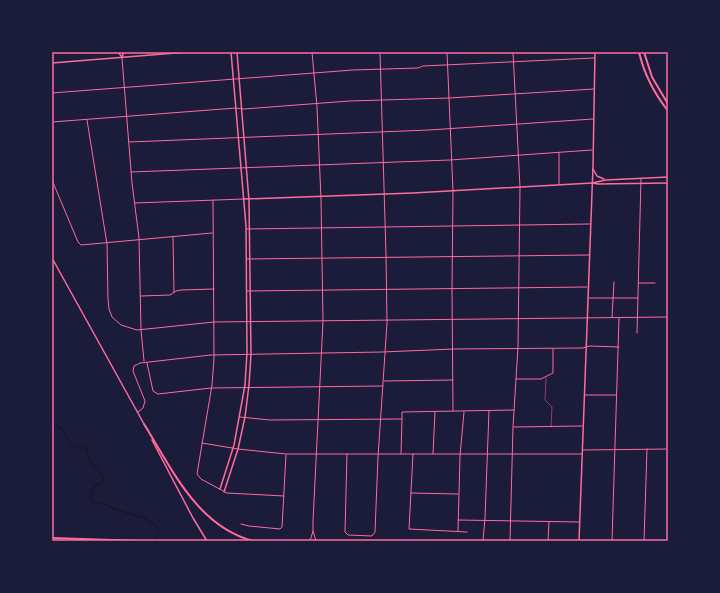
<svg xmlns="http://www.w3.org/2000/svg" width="720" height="593" viewBox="0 0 720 593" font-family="'Varela Round',sans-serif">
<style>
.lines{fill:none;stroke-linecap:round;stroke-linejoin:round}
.stream{stroke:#12122b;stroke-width:1}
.service{stroke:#ff6b9d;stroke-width:0.5}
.minor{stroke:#ff6b9d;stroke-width:1}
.tertiary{stroke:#ff6b9d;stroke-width:1.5}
.secondary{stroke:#ff6b9d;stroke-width:1.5}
.trunk{stroke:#ff6b9d;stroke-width:2}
.motorway{stroke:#ff6b9d;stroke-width:2}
.neatline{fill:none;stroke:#ff6b9d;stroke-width:1.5}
</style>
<rect width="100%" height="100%" fill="#1b1b3a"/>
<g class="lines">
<path class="stream" d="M52,424L62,429L65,433L67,439L75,448H86L91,464L95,466L103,476V482L95,486L91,497V500C95,503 99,502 103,503C107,505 111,507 115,509C131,515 150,516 160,531L153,541"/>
<polyline class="service" points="546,378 545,400 552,407 551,427"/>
<g class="minor">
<polyline points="312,52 317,107 321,199 323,321 313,521 313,531 316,541"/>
<polyline points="447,52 453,191 452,290 453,411"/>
<polyline points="122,58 132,183 139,238 141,330 144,361"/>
<polyline points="52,93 353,70 418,68 423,66 594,58"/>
<polyline points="87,120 107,244 108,299 109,309 112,317 121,325 137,330 214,322 668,317"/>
<polyline points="52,122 236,108 244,109 349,101 449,98 594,89"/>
<polyline points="129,142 429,130 593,119"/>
<polyline points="131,172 450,160 592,150"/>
<polyline points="52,180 78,242 81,245 212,233"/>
<polyline points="559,184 559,153"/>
<polyline points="213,200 214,358 212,385 197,474 201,479 227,493 284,496"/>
<polyline points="135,203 244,199"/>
<polyline points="247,229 590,224"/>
<polyline points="173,237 174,292"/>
<polyline points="247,259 589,255"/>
<polyline points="639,283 655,283"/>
<polyline points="247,291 587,287"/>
<polyline points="141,296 170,295 176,291 181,290 214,289"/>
<polyline points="589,298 638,298"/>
<polyline points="612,317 614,282"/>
<polyline points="637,333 641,179"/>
<polyline points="147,363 153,391 158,394 211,388 383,386"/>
<polyline points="516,379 541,379 553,373 553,349"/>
<polyline points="384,381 453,380"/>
<polyline points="585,395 616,395"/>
<polyline points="138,412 143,408 145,401 133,371 134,366 140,363 211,355 382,352 454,349 583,348 589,346 619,347"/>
<polyline points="240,417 270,420 399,419 402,419 402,412 514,410"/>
<polyline points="514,427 582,426"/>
<polyline points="202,443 238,449 286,454 582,454"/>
<polyline points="583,450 668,449"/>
<polyline points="347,454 345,532 348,535 372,536 375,532 378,457 387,323 386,255 380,52"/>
<polyline points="401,454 402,419"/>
<polyline points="413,454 409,529 467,532"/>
<polyline points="433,454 435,412"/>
<polyline points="411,493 458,494"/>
<polyline points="458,520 579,522"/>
<polyline points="241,524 249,526 280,529 282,527 286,455"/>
<polyline points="458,531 460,456 464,412"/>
<polyline points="310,541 313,531"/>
<polyline points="483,541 485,518 489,411"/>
<polyline points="510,541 513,427 518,347 520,187 513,52"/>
<polyline points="548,541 549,522"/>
<polyline points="612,541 619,318"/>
<polyline points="644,541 647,449"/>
</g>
<g class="tertiary">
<polyline points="118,52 122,57"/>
<polyline points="122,57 124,52"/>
<polyline points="52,63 188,52"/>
<polyline points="244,199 413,193 592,183"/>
<polyline points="52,258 144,424"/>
<polyline points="152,440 193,518 207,541"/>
<polyline points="220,489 234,445 245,385 247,352 246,226 231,52"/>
<polyline points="224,492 238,449 245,417 249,385 251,354 249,201 237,52"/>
</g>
<g class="secondary">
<polyline points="593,169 597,176 604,179"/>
<polyline points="592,183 606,180 668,177"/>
<polyline points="592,183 598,184 668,183"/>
<polyline points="579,541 593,166 595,52"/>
</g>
<g class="trunk">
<path d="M144,424C172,469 197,526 253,541"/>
<polyline points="52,538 141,541"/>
</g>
<g class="motorway">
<path d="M639,52C644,74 654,93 668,111"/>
<polyline points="644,52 652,77 668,104"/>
</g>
</g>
<rect width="720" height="593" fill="none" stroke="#1b1b3a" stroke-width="106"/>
<rect x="53" y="53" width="614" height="487" class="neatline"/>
</svg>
